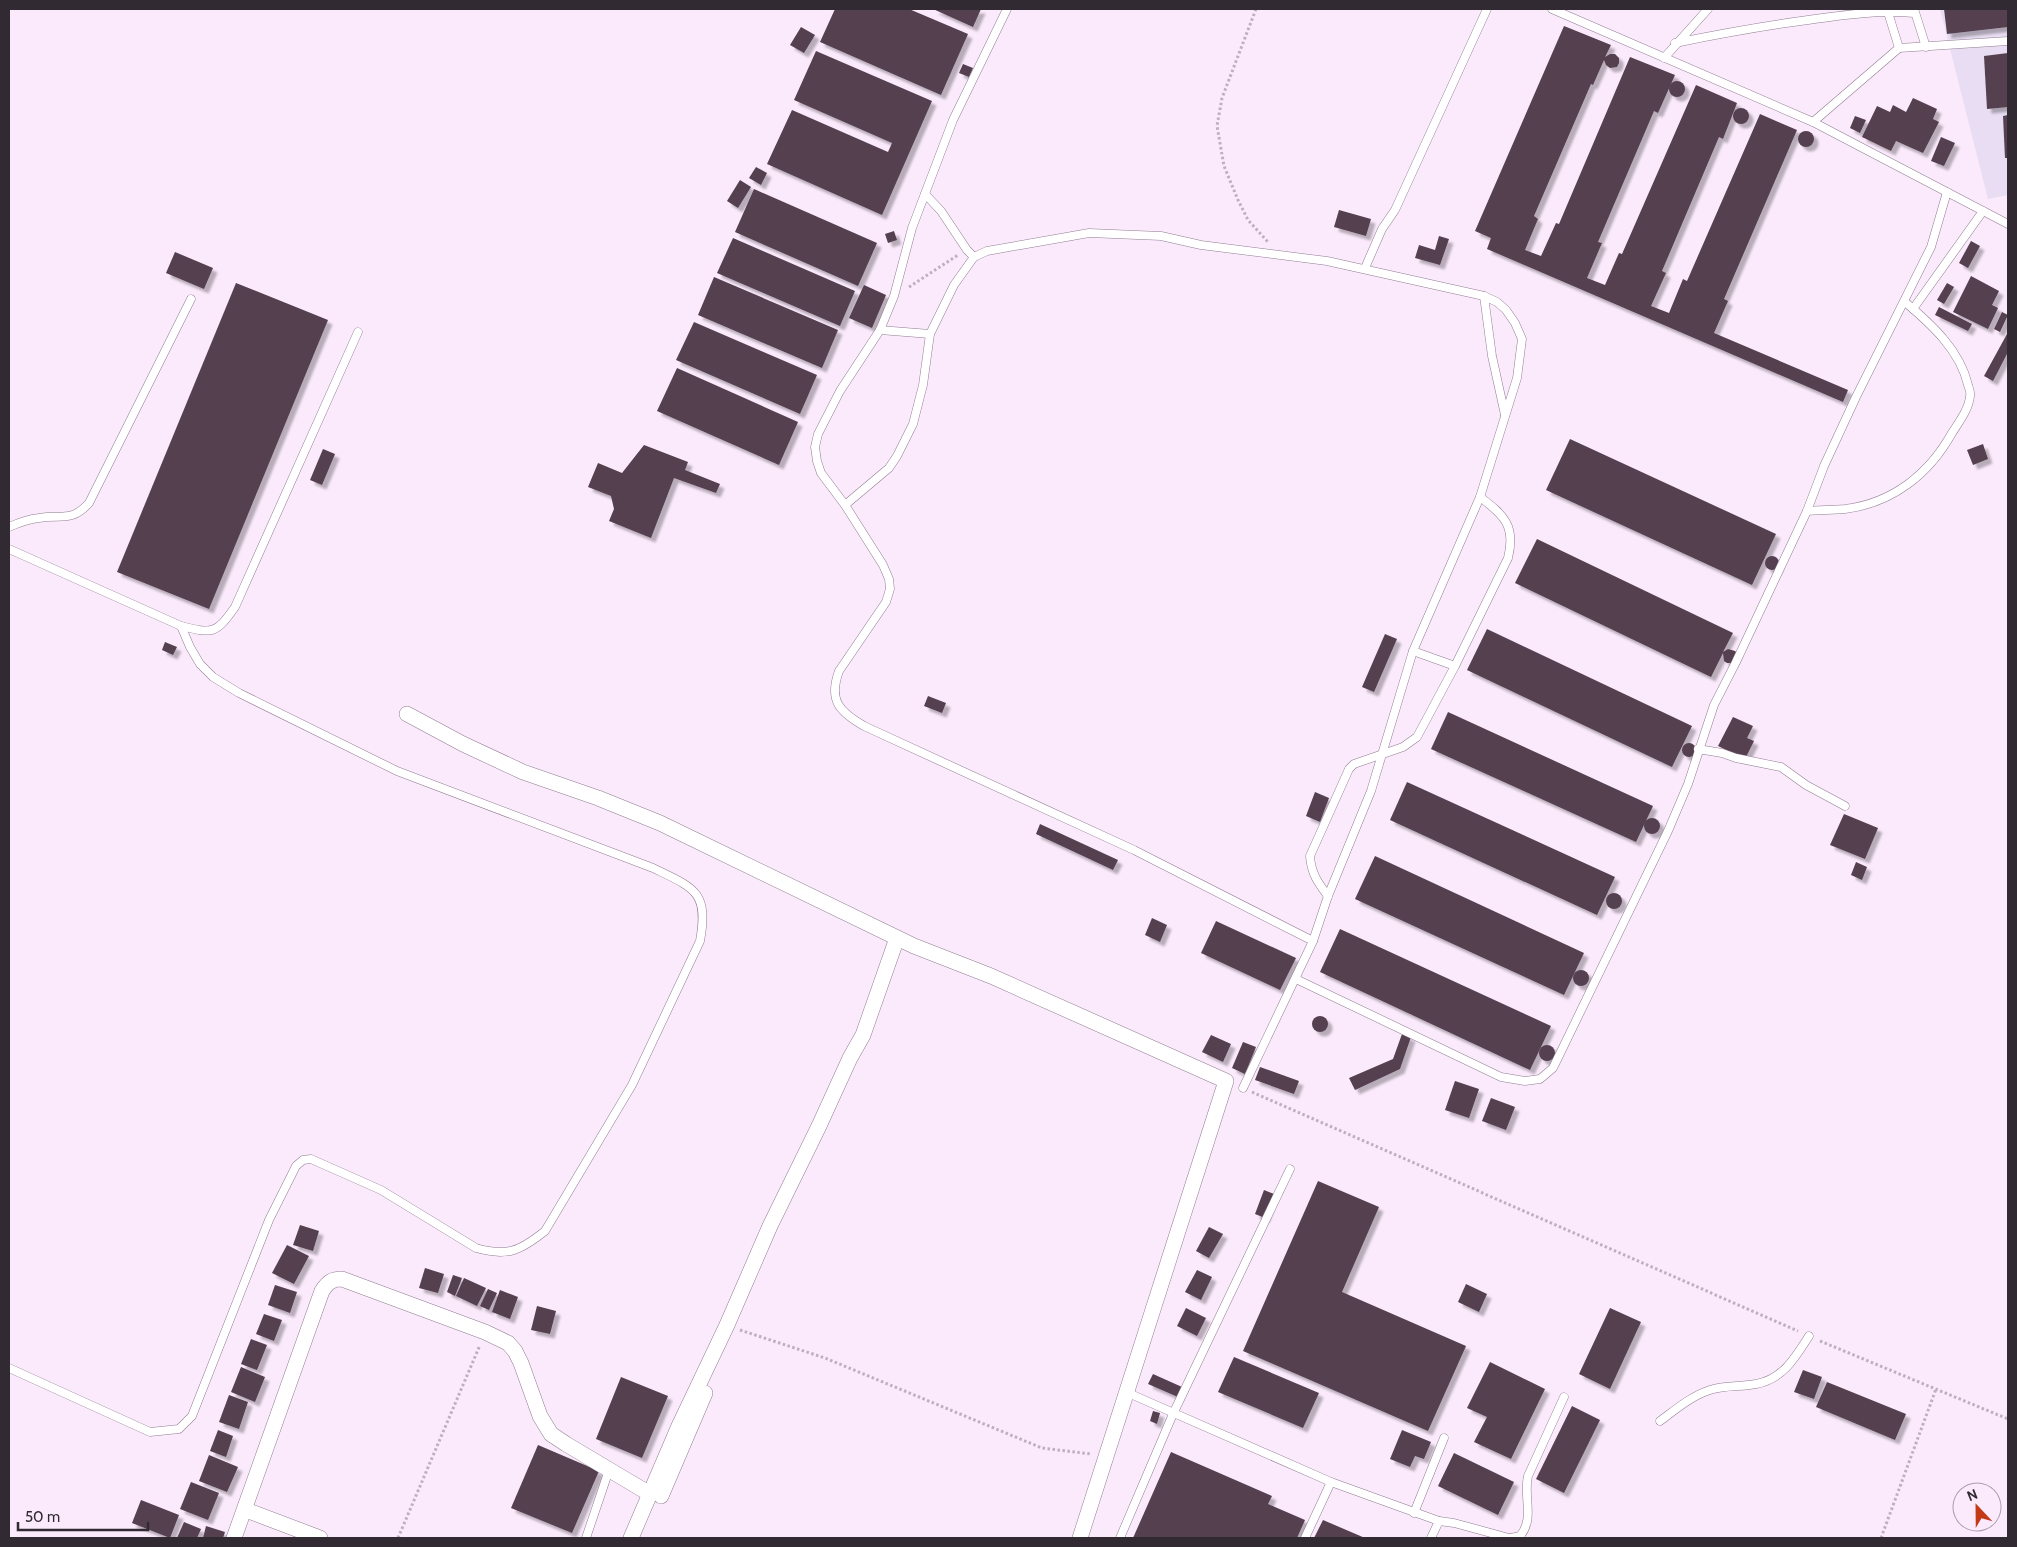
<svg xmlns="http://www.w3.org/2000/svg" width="2017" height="1547" viewBox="0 0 2017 1547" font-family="Cabin,sans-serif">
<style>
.industrial{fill:#e8ddf2}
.building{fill:#543f50;filter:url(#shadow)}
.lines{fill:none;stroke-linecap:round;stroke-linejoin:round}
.service-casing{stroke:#907d92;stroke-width:9}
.minor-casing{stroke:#907d92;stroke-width:16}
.path{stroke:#beafbf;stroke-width:3;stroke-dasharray:2.5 2.5;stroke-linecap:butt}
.service{stroke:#fff;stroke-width:8}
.minor{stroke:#fff;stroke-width:15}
</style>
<defs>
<filter id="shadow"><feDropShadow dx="4.5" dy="4.5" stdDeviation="1" flood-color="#0004"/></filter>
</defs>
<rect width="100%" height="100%" fill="#fbeafc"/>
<polygon class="industrial" points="1940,9 2008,9 2008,195 1988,199"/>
<g class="building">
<polygon points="835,9 909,9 968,34 941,95 820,42"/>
<polygon points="933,9 981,9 973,27"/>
<polygon points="1944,9 2008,9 2008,27 1947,34"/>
<polygon points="1564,26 1611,45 1605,57 1610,54 1615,54 1619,58 1619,63 1617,67 1610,68 1606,65 1604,60 1593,85 1591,84 1534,216 1538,219 1525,250 1541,256 1556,223 1559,224 1630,57 1675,75 1658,113 1654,111 1598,242 1602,243 1587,278 1605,285 1619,253 1622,254 1696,85 1737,103 1723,139 1719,137 1662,271 1666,273 1651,306 1669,313 1683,279 1687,281 1760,114 1797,130 1724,299 1728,301 1714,333 1848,390 1843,402 1487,249 1491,238 1475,231"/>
<polygon points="801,27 815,35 804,53 790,45"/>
<polygon points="816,51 932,101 882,215 767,164 792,110 888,152 892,143 794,100"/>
<polygon points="2008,53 2008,107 1987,109 1984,56"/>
<polygon points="963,64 973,68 969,77 959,73"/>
<circle cx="1677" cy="89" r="8"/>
<polygon points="1913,98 1937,109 1933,119 1939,122 1923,153 1896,141 1891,151 1862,137 1877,106 1890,112 1893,105 1906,112"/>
<circle cx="1741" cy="116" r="8"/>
<polygon points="2008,115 2008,158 2005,158 2003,116"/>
<polygon points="1855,116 1866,120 1860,133 1850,128"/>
<circle cx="1806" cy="139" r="8"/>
<polygon points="1941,137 1955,143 1944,166 1931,161"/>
<polygon points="756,167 767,173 761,185 749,178"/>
<polygon points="740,180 751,187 738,208 727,201"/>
<polygon points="754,189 877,243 858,286 735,232"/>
<polygon points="1339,210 1371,219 1366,236 1334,227"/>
<polygon points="894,231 897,240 888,243 885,234"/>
<polygon points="1439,236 1449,239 1440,265 1415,258 1419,245 1435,250"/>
<polygon points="733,238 855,291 840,326 717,273"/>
<polygon points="1971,241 1980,246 1968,268 1959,263"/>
<polygon points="175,252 213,268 204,289 166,273"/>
<polygon points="1971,276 1999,291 1992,305 1998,308 1988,329 1953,312"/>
<polygon points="714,277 838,330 822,368 698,315"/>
<polygon points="236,283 328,320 209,609 117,572"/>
<polygon points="1947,283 1954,287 1944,304 1937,300"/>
<polygon points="864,285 886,295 872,328 849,318"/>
<polygon points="1939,307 1972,324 1968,331 1935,315"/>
<polygon points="2002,312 2008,315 2000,332 1994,329"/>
<polygon points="694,322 817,375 800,414 676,360"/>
<polygon points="2007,334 2008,352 1993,381 1984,376"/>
<polygon points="677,368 798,422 779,465 657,411"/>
<polygon points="1570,439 1776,534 1752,585 1546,490"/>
<polygon points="1983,444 1988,459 1973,465 1967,450"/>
<polygon points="644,445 688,462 685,470 720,484 716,493 674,478 651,538 609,521 614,509 611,496 588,487 598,463 622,473"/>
<polygon points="323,449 335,454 322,485 310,480"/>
<polygon points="1537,539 1733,633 1723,652 1728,649 1735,651 1737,653 1732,663 1727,663 1724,661 1723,653 1711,677 1515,583"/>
<circle cx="1772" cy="563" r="7"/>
<polygon points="1487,629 1692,726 1672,767 1467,670"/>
<polygon points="1385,634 1397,639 1374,692 1362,687"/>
<polygon points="165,642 177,647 173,655 162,650"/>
<polygon points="928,696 946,703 942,713 924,706"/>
<polygon points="1448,712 1653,806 1636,842 1431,749"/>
<polygon points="1733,717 1753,726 1747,738 1754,741 1745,759 1718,746"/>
<circle cx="1689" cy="750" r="7"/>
<polygon points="1407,782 1615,877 1597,915 1390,820"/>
<polygon points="1315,792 1329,798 1320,822 1306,816"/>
<polygon points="1844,814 1878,828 1865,859 1830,845"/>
<circle cx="1652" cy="826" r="8"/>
<polygon points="1040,824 1118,860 1113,870 1036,834"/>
<polygon points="1375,856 1584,953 1564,995 1355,899"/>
<polygon points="1856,862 1867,867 1862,880 1851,875"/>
<circle cx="1614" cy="901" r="8"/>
<polygon points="1152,918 1167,925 1160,942 1145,935"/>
<polygon points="1216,921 1296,958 1280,990 1201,953"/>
<polygon points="1340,929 1551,1026 1530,1070 1320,972"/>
<circle cx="1581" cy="978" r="8"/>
<circle cx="1320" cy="1024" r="8"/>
<polygon points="1402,1034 1411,1037 1400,1069 1355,1090 1349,1078 1393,1059"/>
<polygon points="1211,1035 1231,1044 1223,1062 1202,1052"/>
<polygon points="1243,1042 1256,1047 1245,1074 1232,1068"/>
<circle cx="1547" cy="1053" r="8"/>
<polygon points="1260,1067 1299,1081 1294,1094 1255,1080"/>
<polygon points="1455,1081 1479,1089 1469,1118 1445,1110"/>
<polygon points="1491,1098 1515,1107 1506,1130 1482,1121"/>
<polygon points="1318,1181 1379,1207 1342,1292 1466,1346 1428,1431 1243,1351"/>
<polygon points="1264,1190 1274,1194 1265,1218 1255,1214"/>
<polygon points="300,1225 319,1231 313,1251 293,1245"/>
<polygon points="1209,1227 1223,1234 1209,1258 1196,1251"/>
<polygon points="287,1245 309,1256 294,1284 272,1273"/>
<polygon points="425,1268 444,1274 438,1293 419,1288"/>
<polygon points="1197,1270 1212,1277 1201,1300 1185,1292"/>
<polygon points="453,1275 462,1278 455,1296 447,1292"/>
<polygon points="464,1278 486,1288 477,1306 456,1296"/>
<polygon points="1466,1284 1487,1294 1479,1312 1458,1302"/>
<polygon points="275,1285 297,1292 290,1313 268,1305"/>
<polygon points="488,1289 497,1293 489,1310 480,1306"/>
<polygon points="500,1290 518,1297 510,1319 492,1312"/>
<polygon points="537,1306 556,1311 550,1334 531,1330"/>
<polygon points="1186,1308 1206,1318 1197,1336 1177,1326"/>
<polygon points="1610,1308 1641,1322 1610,1389 1579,1374"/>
<polygon points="264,1314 282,1320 274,1341 256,1334"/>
<polygon points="251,1339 267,1345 257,1370 241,1364"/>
<polygon points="1234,1357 1319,1393 1303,1428 1218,1392"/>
<polygon points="1490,1362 1545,1389 1511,1459 1474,1442 1487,1417 1467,1408"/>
<polygon points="241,1367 265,1377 255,1402 231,1392"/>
<polygon points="1803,1370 1822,1377 1814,1399 1794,1392"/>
<polygon points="1153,1374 1182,1387 1178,1397 1148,1384"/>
<polygon points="621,1377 668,1396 642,1458 596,1439"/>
<polygon points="1827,1382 1906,1414 1895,1440 1816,1407"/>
<polygon points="229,1395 248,1402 239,1429 219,1422"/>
<polygon points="1572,1406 1600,1420 1564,1493 1536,1479"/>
<polygon points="1153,1411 1160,1413 1157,1424 1150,1421"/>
<polygon points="218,1430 233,1436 226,1457 210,1451"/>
<polygon points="1402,1430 1431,1442 1424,1459 1415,1456 1410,1467 1390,1459"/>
<polygon points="538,1445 599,1471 572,1533 511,1508"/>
<polygon points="1171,1452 1272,1496 1268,1504 1305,1520 1297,1538 1133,1538"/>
<polygon points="1454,1453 1514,1482 1498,1515 1438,1486"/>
<polygon points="209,1455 238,1467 227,1492 199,1481"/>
<polygon points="191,1482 219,1493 208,1520 180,1509"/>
<polygon points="141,1500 179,1515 170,1538 132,1523"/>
<polygon points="1323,1520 1365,1538 1314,1538"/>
<polygon points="184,1522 201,1529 197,1538 177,1538"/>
<polygon points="206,1526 225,1532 223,1538 203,1538"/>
</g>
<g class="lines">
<defs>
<g id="service">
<polyline points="1007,9 953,120 912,228 894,296 880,330 840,391 818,434 815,447 817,461 821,473 845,505 889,468 897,456 913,424 923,385 930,334 954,285 974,257 987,251 1089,233 1161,236 1201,245 1327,261 1484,296 1497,302 1506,310 1515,323 1522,339 1517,378 1480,497 1413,651 1371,791 1328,896 1313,941"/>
<polyline points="1552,9 1813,122 2008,224"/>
<polyline points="1914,9 1926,47"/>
<path d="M1675,43C1719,34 1763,26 1808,20C1843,15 1878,10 1914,13"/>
<polyline points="1899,48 2008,41"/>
<polyline points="1664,58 1708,9"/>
<polyline points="1813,122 1899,48 1887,9"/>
<polyline points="925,194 941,211 967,250 974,257"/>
<polyline points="1365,268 1382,229 1395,210 1487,9"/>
<polyline points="1484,296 1492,356 1505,415"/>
<polyline points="1913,309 1983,211"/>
<polyline points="880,330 930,334"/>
<path d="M845,505L883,565L889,579L890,589L886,602L839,671C828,701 840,712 864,726L1134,850L1313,941L1243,1088"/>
<path d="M1807,511C1820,510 1833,510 1845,509C1893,503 1929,474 1952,433C1959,422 1969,409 1970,396C1971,393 1969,388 1968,385C1960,350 1931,324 1905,302"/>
<path d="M9,527C18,523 29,519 39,518C61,514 71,523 89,503L191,299"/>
<path d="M9,549L181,626C213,634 216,634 235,607L358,332"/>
<polyline points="1413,651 1455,666"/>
<polyline points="1698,749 1722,753 1736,758 1781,767 1806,785 1845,806"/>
<path d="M1328,896C1318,883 1311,873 1310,856L1349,769L1354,764L1403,747L1417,737L1455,666L1508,558C1516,526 1504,515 1480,497"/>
<polyline points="1296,979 1501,1077 1525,1081 1540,1079 1553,1068 1668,831 1688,784 1714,705 1736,662 1807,511 1824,466 1856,397 1931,247 1947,192"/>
<path d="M9,1368L150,1432L179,1429L192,1416L269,1220L296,1166L303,1160L311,1159L381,1190L476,1248C507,1257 520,1251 545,1231L632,1085L700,941C709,891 694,888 653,868L397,771L239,693L213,677L200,664L190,647L181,626"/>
<polyline points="1126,1392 1331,1482 1439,1521 1431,1538"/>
<path d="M1660,1421C1675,1410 1691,1396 1710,1390C1725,1385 1741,1387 1756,1384C1783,1379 1795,1358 1809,1336"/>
<polyline points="1414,1513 1444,1438"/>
<polyline points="1439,1521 1454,1523 1509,1538"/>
<polyline points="586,1538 609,1470"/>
<polyline points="1120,1538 1173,1414 1290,1169"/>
<polyline points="1305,1538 1331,1482"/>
<path d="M1511,1538L1520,1536C1535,1519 1523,1496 1528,1476L1564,1397"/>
</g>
<g id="minor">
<polyline points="407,714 463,744 523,772 598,798 660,823 914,946 991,976 1226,1081 1080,1538"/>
<polyline points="661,1496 705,1393"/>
<polyline points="246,1510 320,1538"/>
<path d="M234,1538L322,1291C328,1282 332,1279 342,1279L485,1332L508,1343L515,1351L521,1363L540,1416L551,1434L566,1444L650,1494"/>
<polyline points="631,1538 679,1426 727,1325 770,1226 819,1126 850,1058 863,1035 897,938"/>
</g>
</defs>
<use href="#service" class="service-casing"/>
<use href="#minor" class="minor-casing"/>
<g class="path">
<polyline points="1256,9 1222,98 1217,126 1224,166 1238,200 1248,220 1268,242"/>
<polyline points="909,287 958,255"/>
<polyline points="1252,1092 1798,1331"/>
<polyline points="740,1330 825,1358 1042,1448 1091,1454"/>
<polyline points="1820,1341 2008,1419"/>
<polyline points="398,1538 480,1345"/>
<polyline points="1881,1538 1936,1389"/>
</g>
<use href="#service" class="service"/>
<use href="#minor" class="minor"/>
</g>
<rect width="2017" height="1547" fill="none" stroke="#322a33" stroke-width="20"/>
<g transform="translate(1977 1507) rotate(338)"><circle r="24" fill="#fbeafc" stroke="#ab9dac"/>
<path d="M0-4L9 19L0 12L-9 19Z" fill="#c43a17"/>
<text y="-8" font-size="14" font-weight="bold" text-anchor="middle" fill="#322a33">N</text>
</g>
<path d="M18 1522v8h130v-8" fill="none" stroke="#322a33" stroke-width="2.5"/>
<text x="25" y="1522" font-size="15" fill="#322a33" stroke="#fbeafc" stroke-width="4" paint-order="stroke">50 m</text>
</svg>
